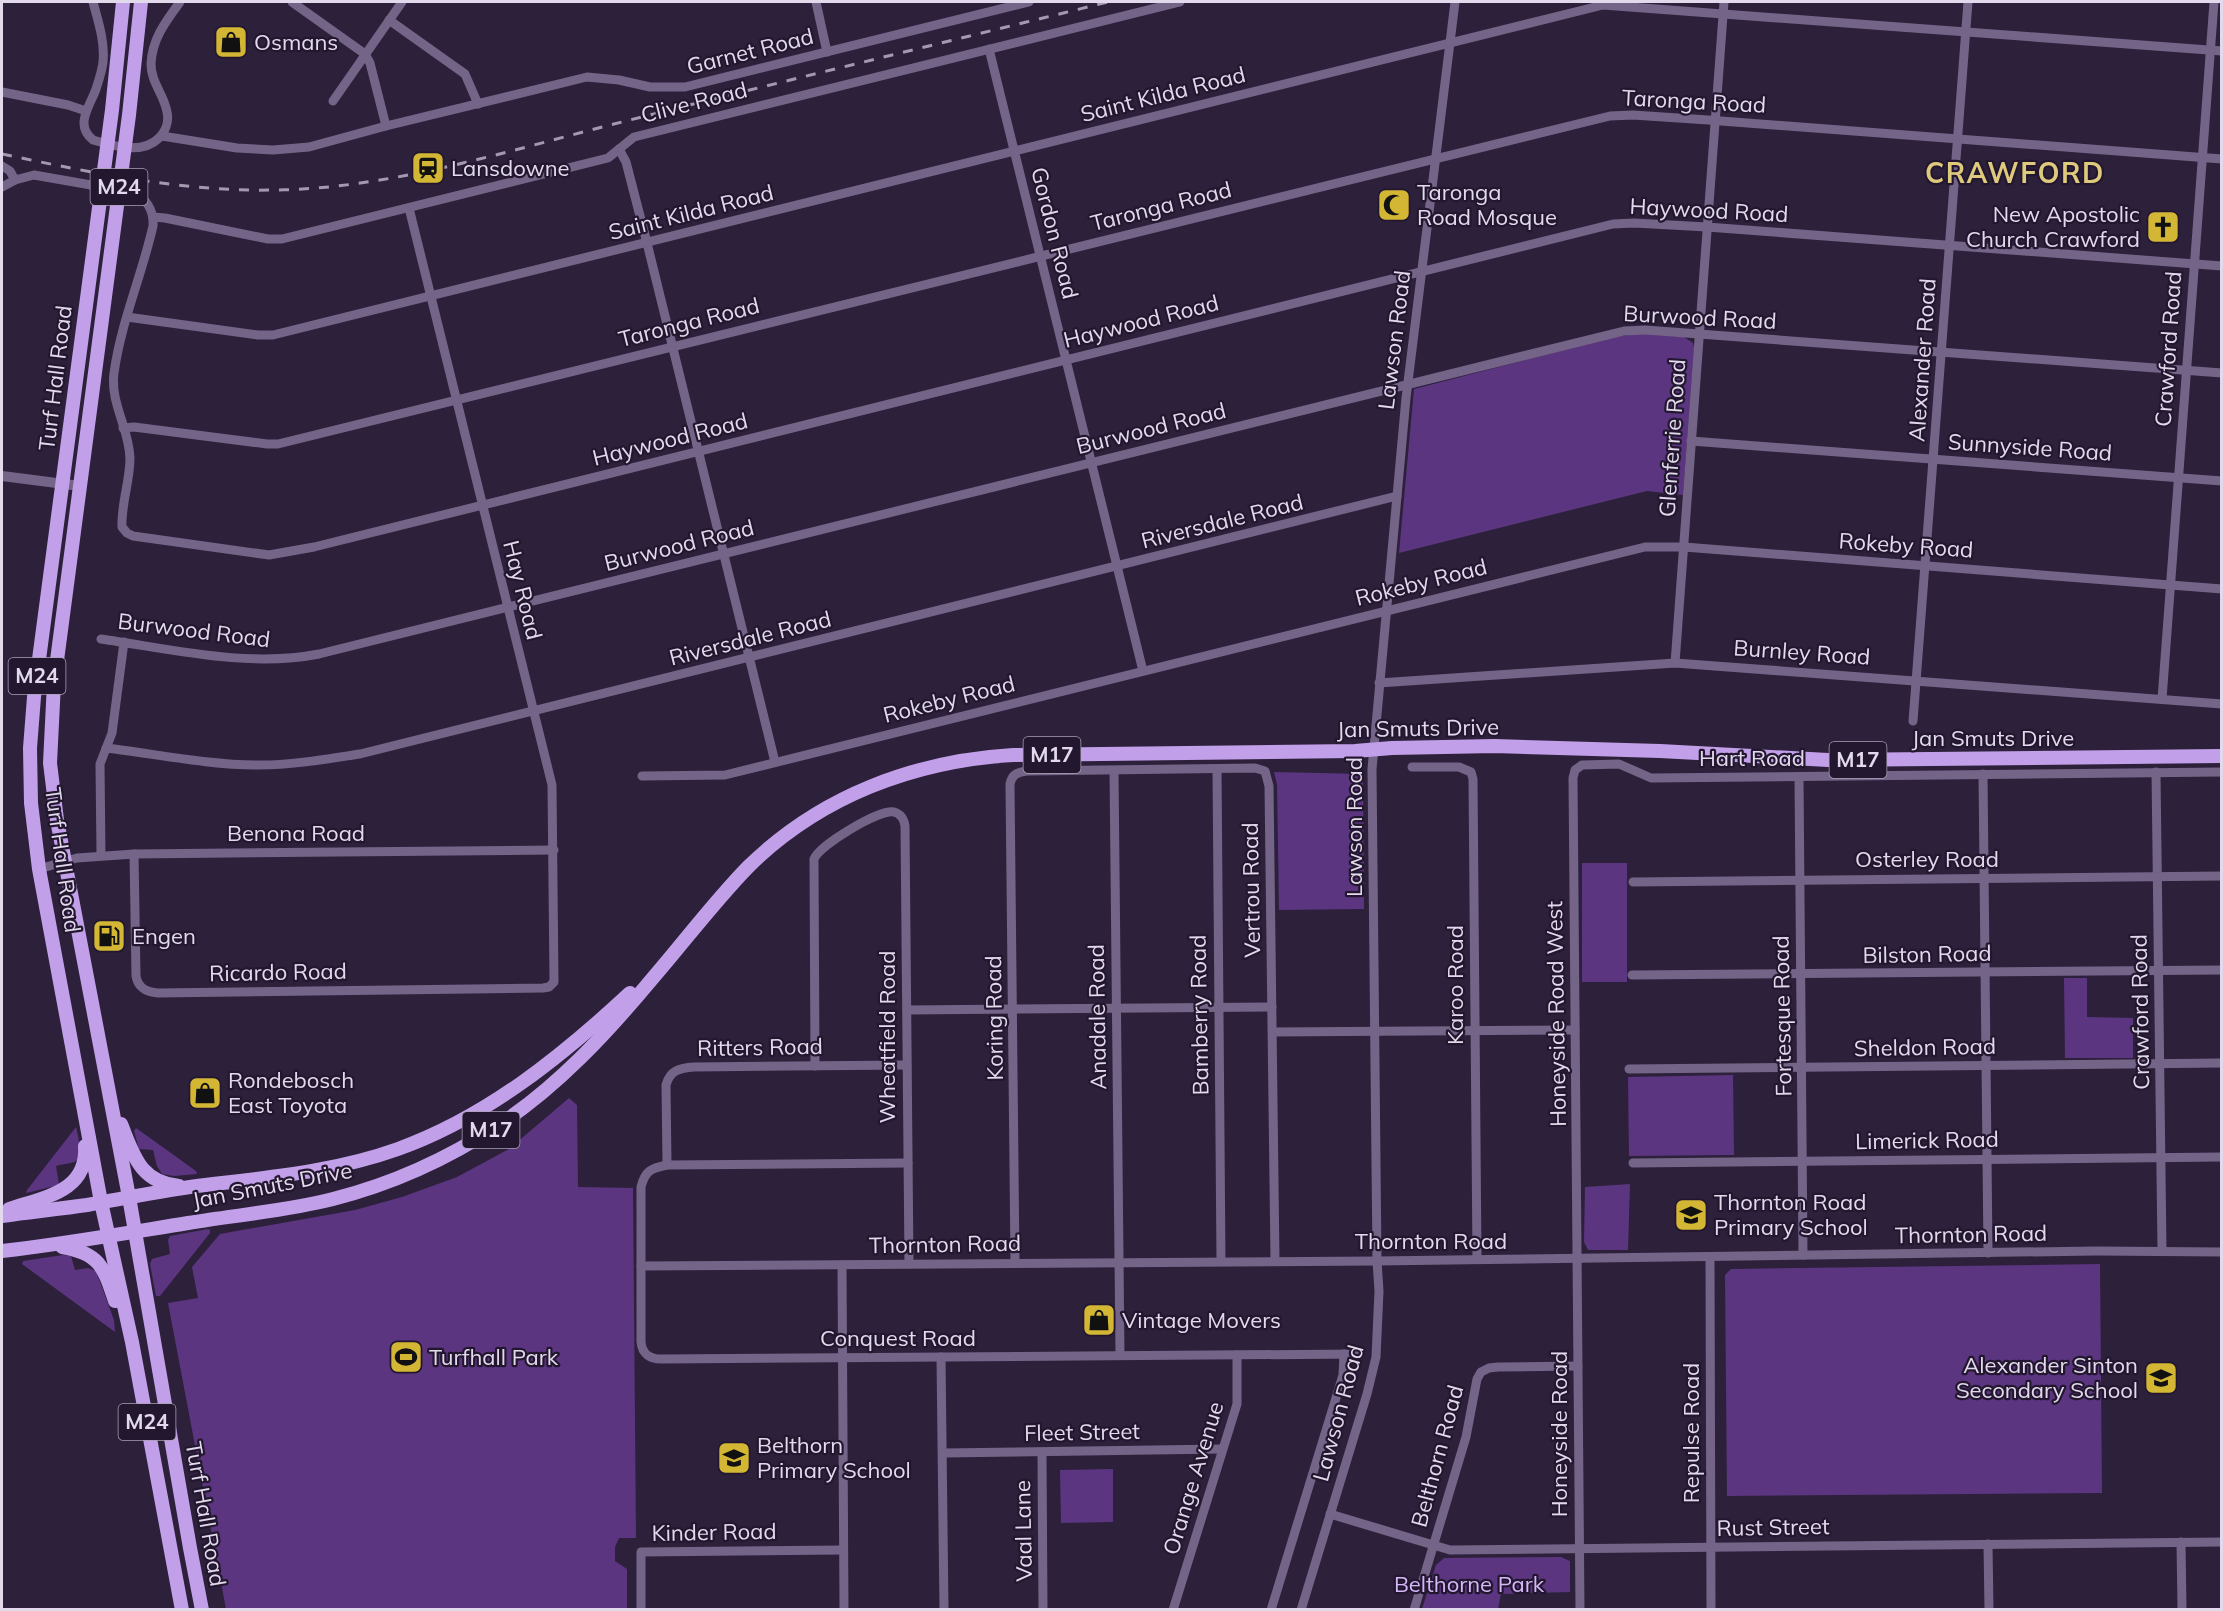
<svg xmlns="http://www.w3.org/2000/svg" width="2223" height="1611" viewBox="0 0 2223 1611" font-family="Mulish,sans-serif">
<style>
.green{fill:#5b357f}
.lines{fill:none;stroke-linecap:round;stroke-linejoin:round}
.minor{stroke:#746487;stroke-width:9}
.tertiary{stroke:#746487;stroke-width:10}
.primary{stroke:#c2a0e9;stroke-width:14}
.rail{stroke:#a39aaf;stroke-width:3;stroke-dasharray:10 10;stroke-linecap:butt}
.labels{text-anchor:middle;stroke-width:4.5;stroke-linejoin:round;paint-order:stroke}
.shield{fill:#231730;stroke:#a9a0b4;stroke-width:1.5}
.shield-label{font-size:21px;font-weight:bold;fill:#e2daec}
.poi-label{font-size:22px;fill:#e2daec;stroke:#231730;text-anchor:start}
.street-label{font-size:22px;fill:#e2daec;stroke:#231730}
.park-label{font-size:22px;fill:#d6b8f9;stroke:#231730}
.district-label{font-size:28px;font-weight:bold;letter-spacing:1.5px;fill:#dec97c;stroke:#231730}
</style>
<rect width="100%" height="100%" fill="#2d203b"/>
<g class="green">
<polygon points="1639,334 1684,337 1693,343 1694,348 1683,495 1647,491 1399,553 1414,389 1619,336"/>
<polygon points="1274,772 1363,774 1364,909 1279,910 1277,784"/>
<rect x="1582" y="863" width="45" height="119"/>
<polygon points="2064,978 2087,978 2087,1017 2133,1018 2133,1058 2065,1058"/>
<polygon points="1733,1075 1734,1155 1629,1156 1628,1077"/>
<polygon points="569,1098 577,1105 578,1187 633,1188 636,1538 619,1538 615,1547 615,1561 627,1569 627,1609 226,1609 168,1303 198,1298 192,1267 220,1234 355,1210 402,1197 457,1177 509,1149"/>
<path d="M76,1127C78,1135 83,1154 76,1161C71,1164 62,1164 56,1166L59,1185L26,1193L27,1190Z"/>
<polygon points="136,1128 196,1171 197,1174 174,1176 162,1174 157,1166 153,1150 139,1149 134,1131"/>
<polygon points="1630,1184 1628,1250 1588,1250 1584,1242 1585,1187"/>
<polygon points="208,1229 210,1230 210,1233 160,1296 156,1296 150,1264 152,1259 170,1254 168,1240 170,1236"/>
<polygon points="63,1255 71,1256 75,1270 88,1268 96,1271 114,1320 115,1332 22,1264 23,1261"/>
<polygon points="2100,1264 2102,1493 1727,1496 1725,1275 1731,1269"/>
<polygon points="1113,1469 1113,1522 1061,1523 1060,1470"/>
<polygon points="1561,1557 1570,1561 1570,1592 1501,1594 1498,1609 1422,1609 1436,1565 1444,1558"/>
</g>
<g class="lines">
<g class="minor">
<path d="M93,2C98,21 105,41 103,62C102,71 99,80 96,89C90,106 74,125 93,140C114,146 142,155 159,138C166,131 169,121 167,112C164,94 151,83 151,64C152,39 166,21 180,2"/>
<polyline points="292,2 365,54 370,63 386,126"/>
<polyline points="816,2 827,52"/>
<polyline points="389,20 465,74 478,104"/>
<polyline points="989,49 1143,671"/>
<polyline points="2,92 68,105 86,111"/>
<polyline points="333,101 402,2"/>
<polyline points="162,136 237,148 273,150 309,147 386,126 587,77 619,80 650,87 685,87 1029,2"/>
<polyline points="619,149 626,162 647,243 775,762"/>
<polyline points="2,166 10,171 15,180"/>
<path d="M2,187L15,180L34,175L131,192C146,197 154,210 153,226C142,275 121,322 114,373C110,403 129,428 130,458C130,481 121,504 122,527L127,533L133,536L269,555L314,547L1613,224L1634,223L1707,227L2222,266"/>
<polyline points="153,217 165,218 268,239 282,239 608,158 634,137 1180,2"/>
<polyline points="127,317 258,335 273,335 1603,5 2222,51"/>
<polyline points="123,428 134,427 267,444 278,444 1610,116 1633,115 1708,120 2222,159"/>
<polyline points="1691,441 2222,481"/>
<path d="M101,639C171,649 248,668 319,654L1624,331L1645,330L2222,373"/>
<polyline points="1675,663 1724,2"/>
<polyline points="1379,683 1675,663 2222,704"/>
<polyline points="2162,699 2214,2"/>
<polyline points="1913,721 1968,2"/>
<path d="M106,748C156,754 209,765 259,765C293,765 327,759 360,754L1397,496"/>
<polyline points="1412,767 1459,767 1471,772 1473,779 1477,1259"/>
<polyline points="1217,769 1221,1261"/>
<polyline points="1114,771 1120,1355"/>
<polyline points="2156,772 2162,1251"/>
<polyline points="1983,774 1988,1253"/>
<polyline points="642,776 725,775 1645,547 1684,547 2222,589"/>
<polyline points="1799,777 1803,1255"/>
<path d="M134,854L136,976C138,988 146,992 158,993L543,988L549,987L554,982L552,785L409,208"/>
<polyline points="101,855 100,764 112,733 124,642"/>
<polyline points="39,869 77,858 134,854 554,850"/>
<polyline points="1633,882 2222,876"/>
<polyline points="1632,975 2222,970"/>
<polyline points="907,1010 1272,1007"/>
<polyline points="1273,1032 1575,1030"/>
<path d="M815,1066L814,859C820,845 879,809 894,812C901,814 904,819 905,826L909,1264"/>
<polyline points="1629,1069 2222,1063"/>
<path d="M908,1163L667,1165C651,1168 645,1171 641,1187V1342C642,1354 650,1359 661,1359L1359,1354"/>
<polyline points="1633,1163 2222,1157"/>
<path d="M667,1165L666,1085C670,1070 680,1068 694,1067L907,1065"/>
<polyline points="1710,1257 1711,1610"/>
<path d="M1015,1263L1010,784C1012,774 1018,772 1027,771L1255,768L1265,771L1269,786L1275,1261"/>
<polyline points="842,1265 844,1610"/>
<polyline points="641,1266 1377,1261 2096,1251 2222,1252"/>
<polyline points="941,1357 944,1610"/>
<polyline points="943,1453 1222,1449"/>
<polyline points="1042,1453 1043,1610"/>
<polyline points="1330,1514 1450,1550 2222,1542"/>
<polyline points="2181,1542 2182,1610"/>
<polyline points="1988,1544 1989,1610"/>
<polyline points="641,1610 641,1552 843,1550"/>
<polyline points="1173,1610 1237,1404 1237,1355"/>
<polyline points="1271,1610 1343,1375 1344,1354"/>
<polyline points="1301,1610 1367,1394 1376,1357 1379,1291 1377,1261 1372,769 1406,398 1455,2"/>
<polyline points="1414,1610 1466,1437 1477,1379 1481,1372 1489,1368 1498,1367 1578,1366"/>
<polyline points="1580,1610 1573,778 1575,770 1582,765 1619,764 1651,778 2222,772"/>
</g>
<polyline class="tertiary" points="2,476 80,486"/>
<g class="primary">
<polyline points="123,2 112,110 34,697 30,748 31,803 39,869 101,1202 132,1342 182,1610"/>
<polyline points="141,2 129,115 54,683 50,763 57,820 129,1197 190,1548 202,1610"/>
<path d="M121,1124C134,1156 140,1182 179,1186"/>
<path d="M9,1209C44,1197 88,1192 85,1146"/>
<path d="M2,1216C30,1212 59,1209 87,1205C121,1199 155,1192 190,1187C260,1178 331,1173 398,1149C487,1117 562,1056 630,993"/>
<path d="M62,1247C100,1253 104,1268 115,1301"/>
<path d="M2,1251C64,1244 126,1233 188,1223C236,1215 286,1211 333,1199C392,1184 449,1158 499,1125C558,1086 607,1033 652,979C684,942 714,902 748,867C820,796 914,761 1013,755L1355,751L1392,748L1495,746L1660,751L1828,760L2222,756"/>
</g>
<path class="rail" d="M2,154C93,173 183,192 277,190C394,188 510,150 622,122C784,81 946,42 1108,2"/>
</g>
<defs>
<symbol id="shop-square" viewBox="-11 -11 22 22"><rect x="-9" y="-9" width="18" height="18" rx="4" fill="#d4b635" stroke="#231730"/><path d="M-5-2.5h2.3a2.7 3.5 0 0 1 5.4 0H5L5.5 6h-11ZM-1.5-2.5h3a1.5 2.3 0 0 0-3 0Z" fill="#111"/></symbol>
<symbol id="station-square" viewBox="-11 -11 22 22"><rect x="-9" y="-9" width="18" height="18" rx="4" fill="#d4b635" stroke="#231730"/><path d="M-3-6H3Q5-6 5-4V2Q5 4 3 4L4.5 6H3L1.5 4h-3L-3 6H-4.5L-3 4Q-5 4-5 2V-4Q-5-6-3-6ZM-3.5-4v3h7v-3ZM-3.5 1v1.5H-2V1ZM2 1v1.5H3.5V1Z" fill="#111"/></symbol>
<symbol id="mosque-square" viewBox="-11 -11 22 22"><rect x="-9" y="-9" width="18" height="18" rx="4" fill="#d4b635" stroke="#231730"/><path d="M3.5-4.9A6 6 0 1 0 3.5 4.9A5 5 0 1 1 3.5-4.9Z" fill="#111"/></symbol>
<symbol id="church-square" viewBox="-11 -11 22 22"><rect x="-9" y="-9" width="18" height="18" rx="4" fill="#d4b635" stroke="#231730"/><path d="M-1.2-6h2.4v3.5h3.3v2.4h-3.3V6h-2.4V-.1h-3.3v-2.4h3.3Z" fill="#111"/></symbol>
<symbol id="fuel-square" viewBox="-11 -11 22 22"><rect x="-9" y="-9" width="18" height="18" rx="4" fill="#d4b635" stroke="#231730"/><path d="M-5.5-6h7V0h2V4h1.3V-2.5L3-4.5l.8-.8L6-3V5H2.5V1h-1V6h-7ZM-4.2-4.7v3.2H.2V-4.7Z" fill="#111"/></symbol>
<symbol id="school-square" viewBox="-11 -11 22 22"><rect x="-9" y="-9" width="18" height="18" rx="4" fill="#d4b635" stroke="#231730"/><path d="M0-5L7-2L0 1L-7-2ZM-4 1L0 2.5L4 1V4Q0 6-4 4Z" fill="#111"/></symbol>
<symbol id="stadium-square" viewBox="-11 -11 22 22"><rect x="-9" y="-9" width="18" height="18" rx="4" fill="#d4b635" stroke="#231730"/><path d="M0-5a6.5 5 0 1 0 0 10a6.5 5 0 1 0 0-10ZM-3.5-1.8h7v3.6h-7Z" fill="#111"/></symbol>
</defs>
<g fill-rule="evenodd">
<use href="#shop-square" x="212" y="23" width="38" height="38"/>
<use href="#station-square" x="409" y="149" width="38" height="38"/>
<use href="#mosque-square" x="1375" y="186" width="38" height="38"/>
<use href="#church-square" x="2144" y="208" width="38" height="38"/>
<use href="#fuel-square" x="90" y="917" width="38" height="38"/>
<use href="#shop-square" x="186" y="1074" width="38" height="38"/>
<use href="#school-square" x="1672" y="1196" width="38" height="38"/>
<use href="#shop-square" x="1080" y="1301" width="38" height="38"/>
<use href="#stadium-square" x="387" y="1338" width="38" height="38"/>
<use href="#school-square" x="2142" y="1359" width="38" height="38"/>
<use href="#school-square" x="715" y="1439" width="38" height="38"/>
</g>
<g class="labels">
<g class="shield">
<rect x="90.5" y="169" width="57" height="36" rx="4.5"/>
<rect x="8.5" y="658" width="57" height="36" rx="4.5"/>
<rect x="1023.5" y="737" width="57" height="36" rx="4.5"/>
<rect x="1829.5" y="742" width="57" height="36" rx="4.5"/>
<rect x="462.5" y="1112" width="57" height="36" rx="4.5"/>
<rect x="118.5" y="1404" width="57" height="36" rx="4.5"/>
</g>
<g class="shield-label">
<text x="119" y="194">M24</text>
<text x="37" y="683">M24</text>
<text x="1052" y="762">M17</text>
<text x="1858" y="767">M17</text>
<text x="491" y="1137">M17</text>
<text x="147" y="1429">M24</text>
</g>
<g class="poi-label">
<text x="254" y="50">Osmans</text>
<text x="451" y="176">Lansdowne</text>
<text x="1417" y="200">Taronga<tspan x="1417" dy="25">Road Mosque</tspan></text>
<text x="2140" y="222" text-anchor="end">New Apostolic<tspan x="2140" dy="25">Church Crawford</tspan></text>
<text x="132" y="944">Engen</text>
<text x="228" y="1088">Rondebosch<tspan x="228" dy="25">East Toyota</tspan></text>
<text x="1714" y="1210">Thornton Road<tspan x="1714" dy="25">Primary School</tspan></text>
<text x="1122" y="1328">Vintage Movers</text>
<text x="429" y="1365">Turfhall Park</text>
<text x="2138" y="1373" text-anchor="end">Alexander Sinton<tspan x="2138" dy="25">Secondary School</tspan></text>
<text x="757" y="1453">Belthorn<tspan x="757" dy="25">Primary School</tspan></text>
</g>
<g class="street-label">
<text transform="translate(750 51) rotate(-14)" y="8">Garnet Road</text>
<text transform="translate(1163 94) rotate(-14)" y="8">Saint Kilda Road</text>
<text transform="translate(1694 101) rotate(3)" y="8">Taronga Road</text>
<text transform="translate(694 102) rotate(-14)" y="8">Clive Road</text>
<text transform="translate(1161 206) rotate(-14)" y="8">Taronga Road</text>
<text transform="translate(1709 210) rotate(3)" y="8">Haywood Road</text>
<text transform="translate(691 212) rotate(-14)" y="8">Saint Kilda Road</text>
<text transform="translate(1055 233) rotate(76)" y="8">Gordon Road</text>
<text transform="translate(1700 317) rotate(3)" y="8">Burwood Road</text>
<text transform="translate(1141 321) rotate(-14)" y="8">Haywood Road</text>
<text transform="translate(689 322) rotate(-14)" y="8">Taronga Road</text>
<text transform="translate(1394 340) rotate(-83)" y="8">Lawson Road</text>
<text transform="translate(2168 349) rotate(-86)" y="8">Crawford Road</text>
<text transform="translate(1922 360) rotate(-86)" y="8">Alexander Road</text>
<text transform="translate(55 378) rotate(-83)" y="8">Turf Hall Road</text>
<text transform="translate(1151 428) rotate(-14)" y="8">Burwood Road</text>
<text transform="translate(1672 438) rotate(-86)" y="8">Glenferrie Road</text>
<text transform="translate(670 439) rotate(-14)" y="8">Haywood Road</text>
<text transform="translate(2030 447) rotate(4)" y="8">Sunnyside Road</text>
<text transform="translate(1222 521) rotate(-14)" y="8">Riversdale Road</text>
<text transform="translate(679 545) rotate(-14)" y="8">Burwood Road</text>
<text transform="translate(1906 545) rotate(4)" y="8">Rokeby Road</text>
<text transform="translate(1421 582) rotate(-14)" y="8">Rokeby Road</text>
<text transform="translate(523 590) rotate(76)" y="8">Hay Road</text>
<text transform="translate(194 630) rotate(7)" y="8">Burwood Road</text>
<text transform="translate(750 638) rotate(-14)" y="8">Riversdale Road</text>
<text transform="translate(1802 652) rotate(4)" y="8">Burnley Road</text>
<text transform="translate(949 699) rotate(-14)" y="8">Rokeby Road</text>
<text transform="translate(1418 728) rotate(-1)" y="8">Jan Smuts Drive</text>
<text x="1993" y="746">Jan Smuts Drive</text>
<text x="1752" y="766">Hart Road</text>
<text transform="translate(1354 827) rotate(-90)" y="8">Lawson Road</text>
<text x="296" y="841">Benona Road</text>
<text x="1927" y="867">Osterley Road</text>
<text transform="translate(63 860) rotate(82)" y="8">Turf Hall Road</text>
<text transform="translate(1251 890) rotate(-91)" y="8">Vertrou Road</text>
<text transform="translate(1927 954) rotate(-1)" y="8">Bilston Road</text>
<text transform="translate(278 972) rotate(-1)" y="8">Ricardo Road</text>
<text transform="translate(1455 985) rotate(-90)" y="8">Karoo Road</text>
<text transform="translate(2140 1012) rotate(-91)" y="8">Crawford Road</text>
<text transform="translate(1556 1014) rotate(-91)" y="8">Honeyside Road West</text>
<text transform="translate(1199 1015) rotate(-91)" y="8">Bamberry Road</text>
<text transform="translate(1782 1016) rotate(-91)" y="8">Fortesque Road</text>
<text transform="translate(1097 1017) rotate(-91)" y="8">Anadale Road</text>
<text transform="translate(994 1018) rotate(-91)" y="8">Koring Road</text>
<text transform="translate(887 1037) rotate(-90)" y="8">Wheatfield Road</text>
<text transform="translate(760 1047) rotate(-1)" y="8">Ritters Road</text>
<text transform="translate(1925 1047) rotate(-1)" y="8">Sheldon Road</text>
<text transform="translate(1927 1140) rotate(-1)" y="8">Limerick Road</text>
<text transform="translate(272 1185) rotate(-11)" y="8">Jan Smuts Drive</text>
<text transform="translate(1971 1234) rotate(-1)" y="8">Thornton Road</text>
<text x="1431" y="1249">Thornton Road</text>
<text transform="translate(945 1244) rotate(-1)" y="8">Thornton Road</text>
<text x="898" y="1346">Conquest Road</text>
<text transform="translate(1338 1413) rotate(-75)" y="8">Lawson Road</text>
<text transform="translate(1082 1432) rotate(-1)" y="8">Fleet Street</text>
<text transform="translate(1691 1433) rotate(-90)" y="8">Repulse Road</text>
<text transform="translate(1559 1434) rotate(-90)" y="8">Honeyside Road</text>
<text transform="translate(1437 1456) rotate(-75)" y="8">Belthorn Road</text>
<text transform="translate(1193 1478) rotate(-73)" y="8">Orange Avenue</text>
<text transform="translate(206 1514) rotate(80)" y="8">Turf Hall Road</text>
<text transform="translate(1773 1527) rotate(-1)" y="8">Rust Street</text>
<text transform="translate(1023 1531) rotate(-91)" y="8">Vaal Lane</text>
<text transform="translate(714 1532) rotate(-1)" y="8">Kinder Road</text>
</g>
<g class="park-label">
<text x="1469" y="1592">Belthorne Park</text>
</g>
<g class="district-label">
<text x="2015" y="183">CRAWFORD</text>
</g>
</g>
<rect width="2223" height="1611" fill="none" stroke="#e2daec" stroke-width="6"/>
</svg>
